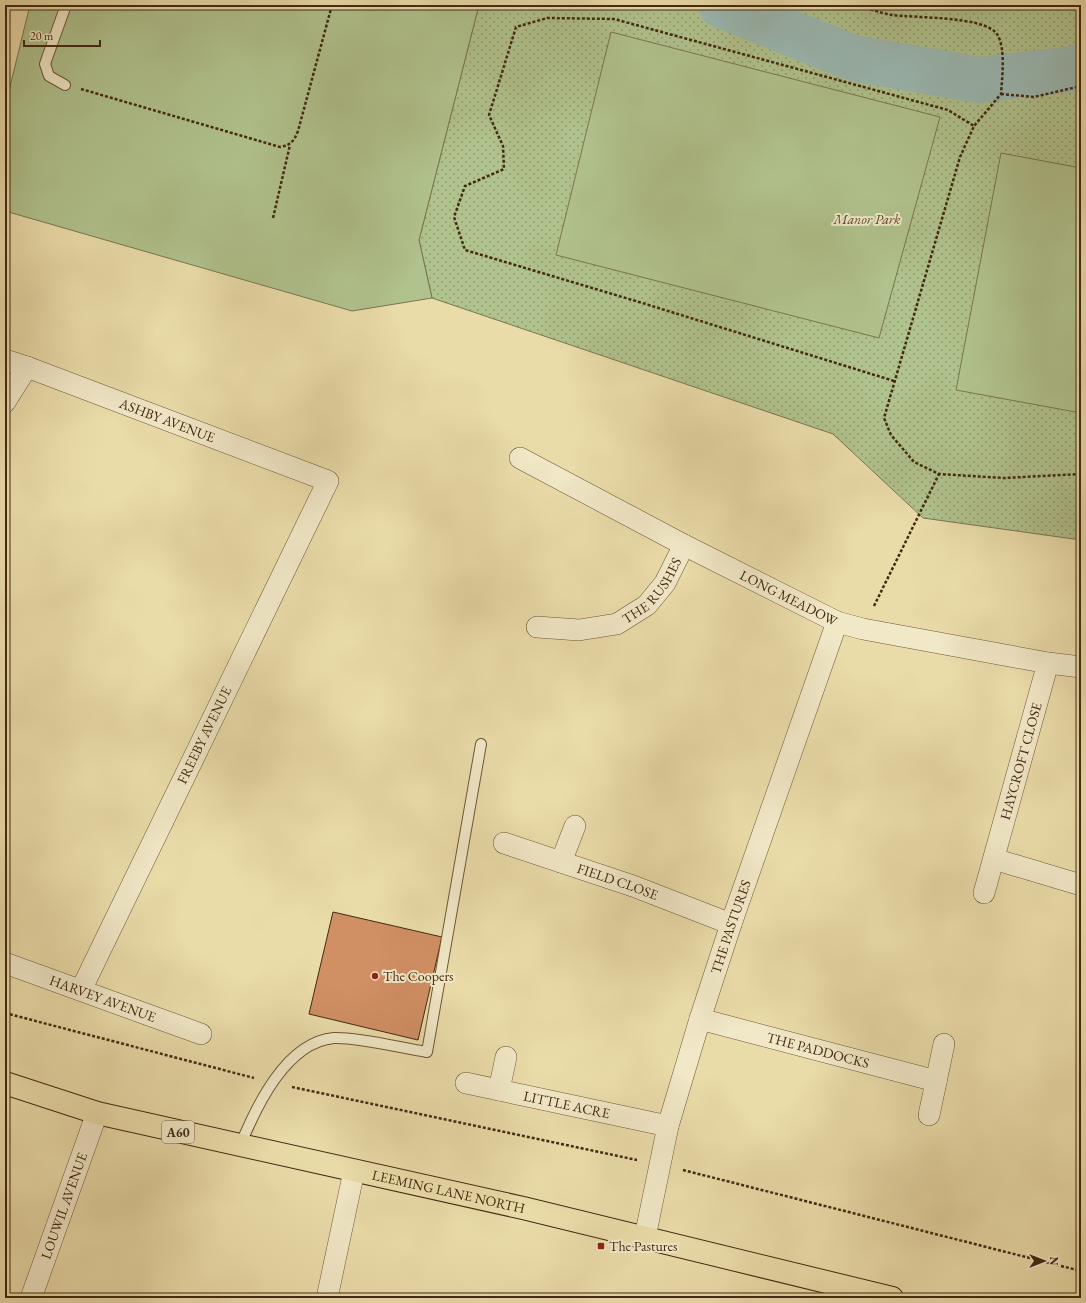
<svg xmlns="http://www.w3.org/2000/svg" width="1086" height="1303" viewBox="0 0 1086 1303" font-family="'EB Garamond',serif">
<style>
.park{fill:url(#park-dots);stroke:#7a7650}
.garden{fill:#b0c28d;stroke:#7a7650}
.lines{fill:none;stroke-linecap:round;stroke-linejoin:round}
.river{stroke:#9bb9b3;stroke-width:46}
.building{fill:#d18f64;stroke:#432912}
.lane-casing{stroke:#6d5638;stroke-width:12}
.street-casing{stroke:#6d5638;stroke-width:22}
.highway-casing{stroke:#432912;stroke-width:24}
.path{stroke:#432912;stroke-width:2.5;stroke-dasharray:3 2;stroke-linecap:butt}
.lane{stroke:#f1e8c7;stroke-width:10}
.street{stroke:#f1e8c7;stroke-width:21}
.highway{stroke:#eadca9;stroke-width:22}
.poi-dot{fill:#8f2418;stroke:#f1e8c7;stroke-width:1.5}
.labels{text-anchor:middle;stroke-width:4;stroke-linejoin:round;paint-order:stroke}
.shield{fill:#f1e8c7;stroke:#776248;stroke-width:1}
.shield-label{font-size:13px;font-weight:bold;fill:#432912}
.park-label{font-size:14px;font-style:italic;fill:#59482b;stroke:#f1e8c7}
.street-label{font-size:14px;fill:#432912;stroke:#f1e8c7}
.poi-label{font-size:14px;fill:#432912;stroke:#f1e8c7;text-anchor:start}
</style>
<defs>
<pattern id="park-dots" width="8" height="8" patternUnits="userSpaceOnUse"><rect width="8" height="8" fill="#b0c28d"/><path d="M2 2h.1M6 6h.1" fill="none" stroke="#919e72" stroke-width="1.8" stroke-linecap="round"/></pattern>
</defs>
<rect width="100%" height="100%" fill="#eadca9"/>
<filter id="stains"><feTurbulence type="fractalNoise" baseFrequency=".005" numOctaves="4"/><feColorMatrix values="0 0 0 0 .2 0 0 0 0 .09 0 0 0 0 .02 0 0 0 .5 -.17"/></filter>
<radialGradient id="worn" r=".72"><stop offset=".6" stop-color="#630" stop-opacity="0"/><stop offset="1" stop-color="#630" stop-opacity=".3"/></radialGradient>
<polygon class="park" points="479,5 1081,5 1081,540 923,518 833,434 432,298 419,240"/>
<g class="garden">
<polygon points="30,5 479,5 419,240 432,298 352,311 5,211 5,107"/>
<polygon points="611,32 940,117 879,338 556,255"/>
<polygon points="1001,153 1081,168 1081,413 956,390"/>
</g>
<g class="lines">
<polyline class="river" points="721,5 853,58 979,80 1081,68"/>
</g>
<polygon class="building" points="333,912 442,937 418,1040 309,1014"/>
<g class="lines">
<defs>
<g id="lane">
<polyline points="65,85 49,76 45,64 47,58 66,5"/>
<path d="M240,1146C256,1107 286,1042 334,1038C359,1037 401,1048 427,1052L481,744"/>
</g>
<g id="street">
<path id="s1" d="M5,360L27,367L328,481L81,990"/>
<polyline points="5,402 27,367"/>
<path id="s2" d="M520,458L684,545L837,622L863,629L1048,663L1081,667"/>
<path id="s3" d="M537,627L579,630L617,624L647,605L665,583L684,545"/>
<path id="s4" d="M504,843L633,886L731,924"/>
<polyline points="994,859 1081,885"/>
<polyline points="561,862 575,826"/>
<path id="s5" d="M984,893L1048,663"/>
<path id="s6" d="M5,963L201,1034"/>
<path id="s7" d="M700,1019L936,1081"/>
<path id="s8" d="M466,1083L668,1126"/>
<polyline points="499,1090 506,1057"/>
<polyline points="929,1115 944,1044"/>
<path id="s9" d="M645,1237L668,1126L700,1019L731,924L837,622"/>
<path id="s10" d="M31,1298L97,1113"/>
<polyline points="327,1298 354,1171"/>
</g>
<g id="highway">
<path id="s11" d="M5,1083L97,1113L523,1208L892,1298"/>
</g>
</defs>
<use href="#lane" class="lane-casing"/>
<use href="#street" class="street-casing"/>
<use href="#highway" class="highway-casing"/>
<g class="path">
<path d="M856,5C868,8 880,13 892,15C914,18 985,16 997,34C1006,48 1002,78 1001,94L974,126L960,157L884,418L891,435L914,462L939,474L1004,478L1081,474"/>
<path d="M81,89L280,147C291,145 294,141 298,131L332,5"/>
<polyline points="1001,94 1034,97 1081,86"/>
<polyline points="273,218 290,145"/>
<polyline points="894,381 639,302 465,250 454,217 465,186 504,169 503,146 489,115 516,27 547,18 614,19 948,110 974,126"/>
<polyline points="874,606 939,474"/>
<polyline points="5,1013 254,1078"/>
<polyline points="292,1087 637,1160"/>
<polyline points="683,1170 1081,1271"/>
</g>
<use href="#lane" class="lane"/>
<use href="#street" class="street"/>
<use href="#highway" class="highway"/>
</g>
<g class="poi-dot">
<circle cx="375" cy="976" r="4"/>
<rect x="597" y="1242" width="8" height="8" rx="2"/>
</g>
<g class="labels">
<rect class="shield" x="162" y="1121" width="32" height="22" rx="3"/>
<g class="shield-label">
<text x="178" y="1137">A60</text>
</g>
<g class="park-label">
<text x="867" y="224">Manor Park</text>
</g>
<g class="street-label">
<text dy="5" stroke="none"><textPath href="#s1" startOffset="173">ASHBY AVENUE</textPath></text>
<text dy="5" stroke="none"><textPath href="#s3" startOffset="130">THE RUSHES</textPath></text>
<text dy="5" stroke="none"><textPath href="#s2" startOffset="303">LONG MEADOW</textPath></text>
<text transform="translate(204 735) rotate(-64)" y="5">FREEBY AVENUE</text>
<text dy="5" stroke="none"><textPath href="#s5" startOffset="137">HAYCROFT CLOSE</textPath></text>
<text dy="5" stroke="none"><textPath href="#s4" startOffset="120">FIELD CLOSE</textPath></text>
<text dy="5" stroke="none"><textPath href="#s9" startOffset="322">THE PASTURES</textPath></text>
<text dy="5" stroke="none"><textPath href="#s6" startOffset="104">HARVEY AVENUE</textPath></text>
<text dy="5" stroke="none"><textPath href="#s7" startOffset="122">THE PADDOCKS</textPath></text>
<text dy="5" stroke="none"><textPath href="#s8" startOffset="103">LITTLE ACRE</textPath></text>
<text dy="5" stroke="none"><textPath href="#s11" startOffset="457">LEEMING LANE NORTH</textPath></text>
<text dy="5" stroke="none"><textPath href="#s10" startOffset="98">LOUWIL AVENUE</textPath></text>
</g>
<g class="poi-label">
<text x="383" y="981">The Coopers</text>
<text x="609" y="1251">The Pastures</text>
</g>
</g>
<rect width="1086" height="1303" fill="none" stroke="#eadca9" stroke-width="20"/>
<rect x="6" y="6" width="1074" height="1291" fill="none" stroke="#432912" stroke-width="2"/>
<rect x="10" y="10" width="1066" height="1283" fill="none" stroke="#432912"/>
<g transform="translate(1044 1261) rotate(90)" stroke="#f1e8c7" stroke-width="3" paint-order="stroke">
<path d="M0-3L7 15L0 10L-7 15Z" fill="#432912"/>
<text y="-6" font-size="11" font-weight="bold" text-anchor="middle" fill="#432912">N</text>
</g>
<path d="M24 40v6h76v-6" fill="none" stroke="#432912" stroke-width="2"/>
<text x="30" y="40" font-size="12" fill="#432912" stroke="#f1e8c7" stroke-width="3" paint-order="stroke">20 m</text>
<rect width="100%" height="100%" filter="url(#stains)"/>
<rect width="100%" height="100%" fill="url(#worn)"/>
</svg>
